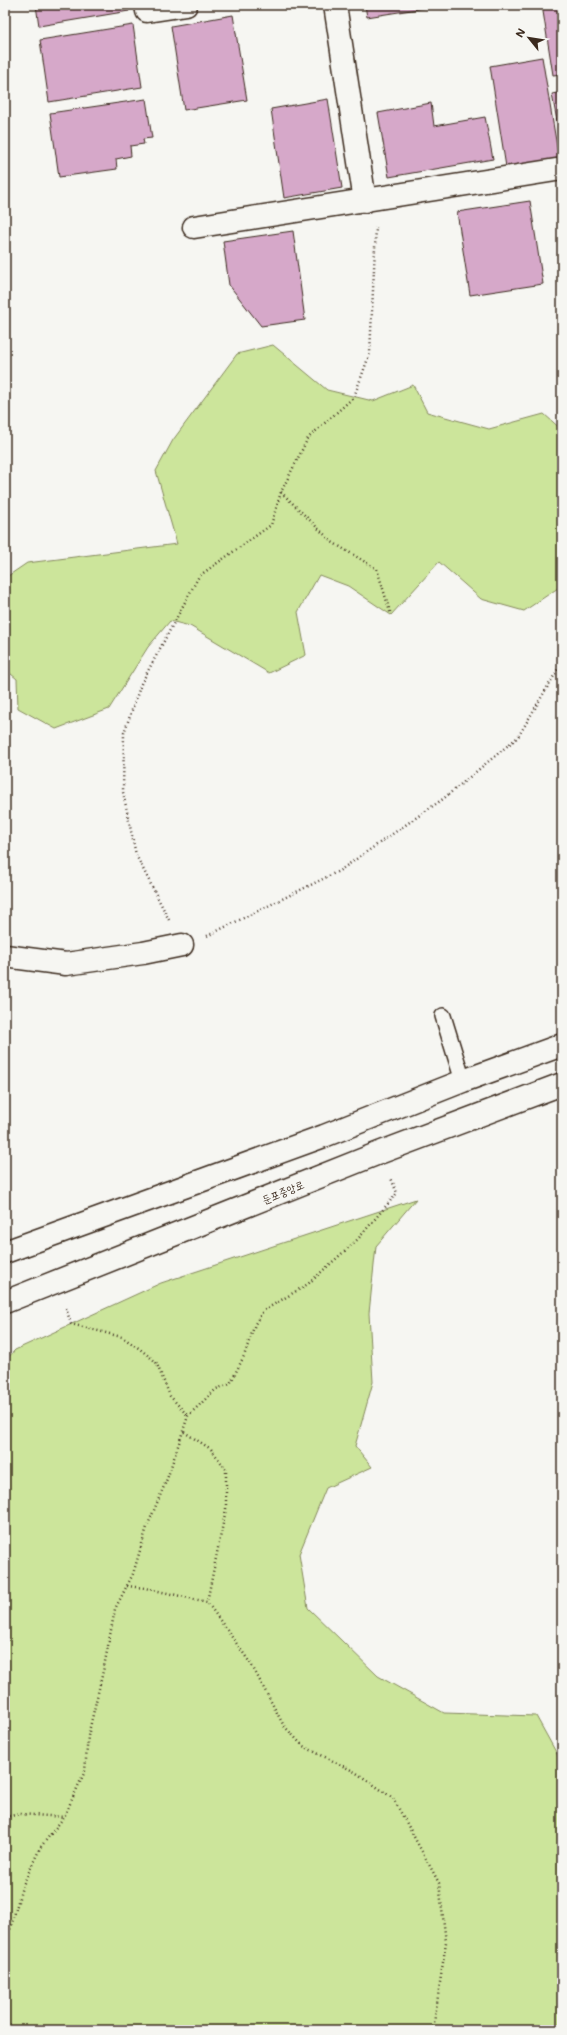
<svg xmlns="http://www.w3.org/2000/svg" width="567" height="2035" viewBox="0 0 567 2035" font-family="Mali,'Poor Story',sans-serif">
<style>
.green{fill:#cce59b;stroke:#84885c}
.building{fill:#d6a8c9;stroke:#3b2a1e}
.lines{fill:none;stroke-linecap:round;stroke-linejoin:round}
.service-casing{stroke:#3b2a1e;stroke-width:18}
.minor-casing{stroke:#3b2a1e;stroke-width:25}
.tertiary-casing{stroke:#3b2a1e;stroke-width:25}
.path{stroke:#3b2a1e;stroke-width:2.5;stroke-dasharray:1 3;stroke-linecap:butt}
.service{stroke:#f6f6f2;stroke-width:15}
.minor{stroke:#f6f6f2;stroke-width:22}
.tertiary{stroke:#f6f6f2;stroke-width:22}
.labels{text-anchor:middle;stroke-width:4;stroke-linejoin:round;paint-order:stroke}
.street-label{font-size:11px;fill:#3b2a1e;stroke:#f6f6f2}
</style>
<rect width="100%" height="100%" fill="#f6f6f2"/>
<filter id="ink" filterUnits="userSpaceOnUse"><feTurbulence type="fractalNoise" baseFrequency=".025" numOctaves="2"/><feDisplacementMap in="SourceGraphic" scale="8" xChannelSelector="R" yChannelSelector="G"/><feConvolveMatrix kernelMatrix="1 2 1 2 8 2 1 2 1" color-interpolation-filters="sRGB"/></filter>
<g filter="url(#ink)">
<g class="green">
<polygon points="273,345 327,390 373,401 413,385 427,412 489,429 544,414 562,430 561,586 524,611 481,599 439,562 391,615 348,586 319,575 298,612 306,655 269,673 190,626 170,621 148,647 109,709 56,729 18,708 17,679 5,669 5,578 27,563 177,544 156,471 173,440 237,354"/>
<polygon points="416,1199 376,1246 369,1313 373,1382 355,1446 372,1467 326,1488 299,1554 308,1608 378,1676 444,1713 536,1716 562,1763 562,2030 5,2030 5,1361 15,1350 161,1283"/>
</g>
<g class="building">
<polygon points="36,5 128,5 129,11 39,26"/>
<polygon points="365,5 443,5 367,17"/>
<polygon points="542,5 562,5 562,74 553,75"/>
<polygon points="233,15 247,100 184,110 171,26"/>
<polygon points="133,25 142,87 49,102 40,40"/>
<polygon points="542,57 559,159 506,167 490,66"/>
<polygon points="562,92 562,148 552,94"/>
<polygon points="146,99 152,138 143,139 144,144 130,146 131,156 116,159 117,169 59,177 50,113"/>
<polygon points="328,99 342,188 284,198 271,109"/>
<polygon points="431,103 434,126 485,117 493,159 389,177 378,113"/>
<polygon points="530,201 543,284 470,295 457,212"/>
<polygon points="293,231 305,320 261,326 229,285 223,241"/>
</g>
<g class="lines">
<defs>
<polyline id="service" points="443,1016 463,1081"/>
<g id="minor">
<polyline points="146,5 147,11 186,5"/>
<polyline points="335,5 365,201"/>
<polyline points="194,227 562,169"/>
<polyline points="5,956 66,964 143,953 182,945"/>
</g>
<g id="tertiary">
<polyline points="5,1252 324,1136 463,1081 562,1045"/>
<polyline points="5,1302 379,1153 562,1084"/>
</g>
</defs>
<use href="#service" class="service-casing"/>
<use href="#minor" class="minor-casing"/>
<use href="#tertiary" class="tertiary-casing"/>
<g class="path">
<polyline points="281,492 332,542 377,569 391,615"/>
<polyline points="169,920 136,855 123,792 124,733 141,684 199,576 271,525 281,492 308,438 354,397 370,353 376,227"/>
<polyline points="207,936 339,871 443,799 518,737 561,664 562,658"/>
<polyline points="66,1308 71,1324 122,1337 140,1349 156,1362 170,1396 188,1416"/>
<polyline points="184,1432 211,1449 226,1469 226,1509 207,1602"/>
<polyline points="127,1586 145,1588 207,1602 251,1664 284,1726 303,1746 355,1772 393,1798 439,1883 446,1942 433,2030"/>
<polyline points="5,1817 20,1814 64,1817"/>
<polyline points="5,1940 11,1927 22,1887 40,1848 64,1817 85,1771 88,1736 104,1667 115,1609 133,1574 147,1527 167,1479 188,1416 216,1389 230,1384 244,1356 255,1324 263,1311 308,1284 358,1239 397,1193 391,1178"/>
</g>
<use href="#service" class="service"/>
<use href="#minor" class="minor"/>
<use href="#tertiary" class="tertiary"/>
</g>
</g>
<g class="labels">
<g class="street-label">
<text transform="translate(283 1192) rotate(-22)" y="4">둔포중앙로</text>
</g>
</g>
<rect width="567" height="2035" fill="none" stroke="#f6f6f2" stroke-width="20"/>
<rect x="10" y="10" width="547" height="2015" fill="none" stroke="#3b2a1e" stroke-width="1.5" filter="url(#ink)"/>
<g transform="translate(529 38) rotate(300)" stroke="#f6f6f2" stroke-width="3" paint-order="stroke">
<path d="M0-3L7 15L0 10L-7 15Z" fill="#3b2a1e"/>
<text y="-6" font-size="11" font-weight="bold" text-anchor="middle" fill="#3b2a1e">N</text>
</g>
</svg>
